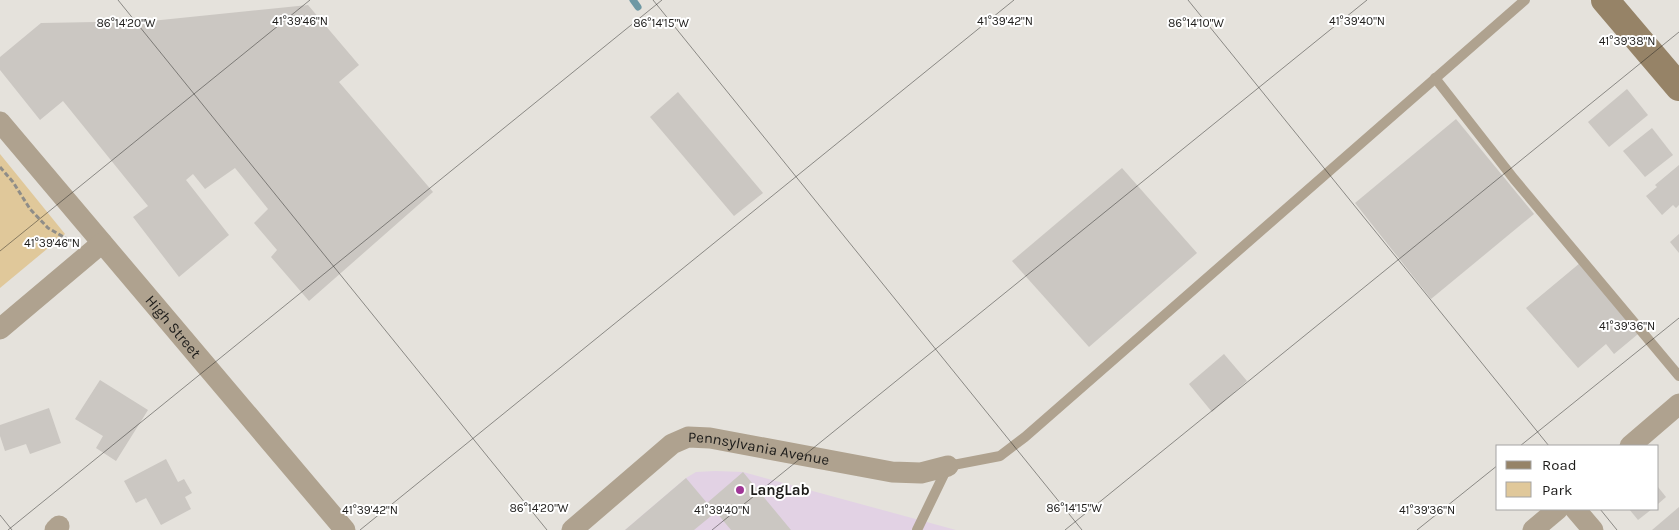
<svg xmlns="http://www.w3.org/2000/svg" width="1679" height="530" viewBox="0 0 1679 530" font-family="Karla,sans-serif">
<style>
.commercial{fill:#e2d2e4}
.green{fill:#e0c89a}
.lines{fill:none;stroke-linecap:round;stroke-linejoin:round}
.stream{stroke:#6e98a4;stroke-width:7}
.building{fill:#cbc7c2}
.path{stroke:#8f8d88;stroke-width:3;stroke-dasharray:5 2.5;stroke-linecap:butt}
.lane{stroke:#afa28f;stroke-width:10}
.street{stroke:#afa28f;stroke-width:21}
.secondary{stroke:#968367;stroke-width:28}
.ticks{fill:none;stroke:#1d1c1a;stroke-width:1;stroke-opacity:0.45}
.poi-dot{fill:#a03697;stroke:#fff;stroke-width:2}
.labels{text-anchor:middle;stroke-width:4;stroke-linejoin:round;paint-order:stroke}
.street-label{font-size:15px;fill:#1d1c1a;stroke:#fff}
.poi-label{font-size:15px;font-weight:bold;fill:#1d1c1a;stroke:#fff;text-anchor:start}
.ticks-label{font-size:12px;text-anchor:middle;fill:#1d1c1a;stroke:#fff;stroke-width:4;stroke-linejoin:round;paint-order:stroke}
</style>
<rect width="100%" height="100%" fill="#e5e2dc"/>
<polygon class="commercial" points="715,471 743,472 956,530 625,530 686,478 696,472"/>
<polygon class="green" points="0,154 65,234 0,288"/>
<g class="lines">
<polyline class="stream" points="633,0 638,7"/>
</g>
<g class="building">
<polygon points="308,5 359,65 339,82 433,192 309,301 271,257 277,250 254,223 268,209 235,168 205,189 193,174 186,180 229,235 179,277 133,217 148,206 63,101 40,120 0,70 0,57 41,23 151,21"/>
<polygon points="1627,89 1648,115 1609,147 1588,122"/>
<polygon points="678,92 763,193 734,216 650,117"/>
<polygon points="1456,119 1534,214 1431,299 1355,203"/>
<polygon points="1652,128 1673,155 1645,177 1623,151"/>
<polygon points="1679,165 1679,205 1676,208 1673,205 1662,215 1646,196 1657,187 1655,185"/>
<polygon points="1122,168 1197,253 1089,347 1012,261"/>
<polygon points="1679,234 1679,253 1670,242"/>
<polygon points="1580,263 1638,334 1614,354 1606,344 1578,368 1526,308"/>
<polygon points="1224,354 1247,381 1212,412 1189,384"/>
<polygon points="100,380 148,410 116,461 96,448 103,436 75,419"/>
<polygon points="49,408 61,443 30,454 26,444 5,451 0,436 0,425"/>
<polygon points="166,459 178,482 184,479 192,493 185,497 191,509 161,525 146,498 136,503 124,481"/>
<polygon points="743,472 791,530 731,530 716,512 694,530 625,530 686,478 707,503"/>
<polygon points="1658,487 1666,497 1658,504"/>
<polygon points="1679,507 1679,530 1652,530"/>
<polygon points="1629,509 1652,509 1638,520"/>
</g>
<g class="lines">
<polyline class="path" points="0,167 13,182 30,209 48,228 67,239"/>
<g class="lane">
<polyline points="1435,78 1514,179 1679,376"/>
<polyline points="917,530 948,466 1000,456 1025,437 1525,0"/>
</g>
<g class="street">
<path id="s1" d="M0,122L345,530"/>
<polyline points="0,329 102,243"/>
<polyline points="1630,446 1679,404"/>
<polyline points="1575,509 1593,530"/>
<polyline points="55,530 59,526"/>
<path id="s2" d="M572,530L672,444L688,437L710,438L892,472L921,473L948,466"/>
<polyline points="1533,530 1558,509"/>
</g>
<polyline class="secondary" points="1605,0 1679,87"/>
</g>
<path class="ticks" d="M118,0L547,530M653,0L1082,530M1188,0L1549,446M0,251L310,0M1520,446L1679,318M1600,509L1617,530M0,515L12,530M8,530L662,0M360,530L1014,0M712,530L1367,0M1065,530L1679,32M1417,530L1498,465"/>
<circle class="poi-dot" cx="740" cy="490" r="5"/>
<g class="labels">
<g class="street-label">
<text dy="5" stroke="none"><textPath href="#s1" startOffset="268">High Street</textPath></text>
<text dy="5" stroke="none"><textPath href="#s2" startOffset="221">Pennsylvania Avenue</textPath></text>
</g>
<g class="poi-label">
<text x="750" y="495">LangLab</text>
</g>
</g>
<g class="ticks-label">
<text x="300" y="25">41°39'46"N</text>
<text x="1005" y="25">41°39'42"N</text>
<text x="1357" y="25">41°39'40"N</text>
<text x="126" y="27">86°14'20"W</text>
<text x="661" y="27">86°14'15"W</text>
<text x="1196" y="27">86°14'10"W</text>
<text x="1627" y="45">41°39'38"N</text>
<text x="52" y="247">41°39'46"N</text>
<text x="1627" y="330">41°39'36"N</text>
<text x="539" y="512">86°14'20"W</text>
<text x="1074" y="512">86°14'15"W</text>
<text x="370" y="514">41°39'42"N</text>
<text x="722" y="514">41°39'40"N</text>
<text x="1427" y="514">41°39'36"N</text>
</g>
<rect x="1496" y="445" width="162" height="65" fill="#ffffff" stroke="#a5a4a3"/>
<rect x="1506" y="461" width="25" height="8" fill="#968367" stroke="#a5a4a3"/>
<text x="1542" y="470" font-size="15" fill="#1d1c1a">Road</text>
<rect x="1506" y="482" width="25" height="15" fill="#e0c89a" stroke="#a5a4a3"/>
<text x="1542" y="495" font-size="15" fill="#1d1c1a">Park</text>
</svg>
